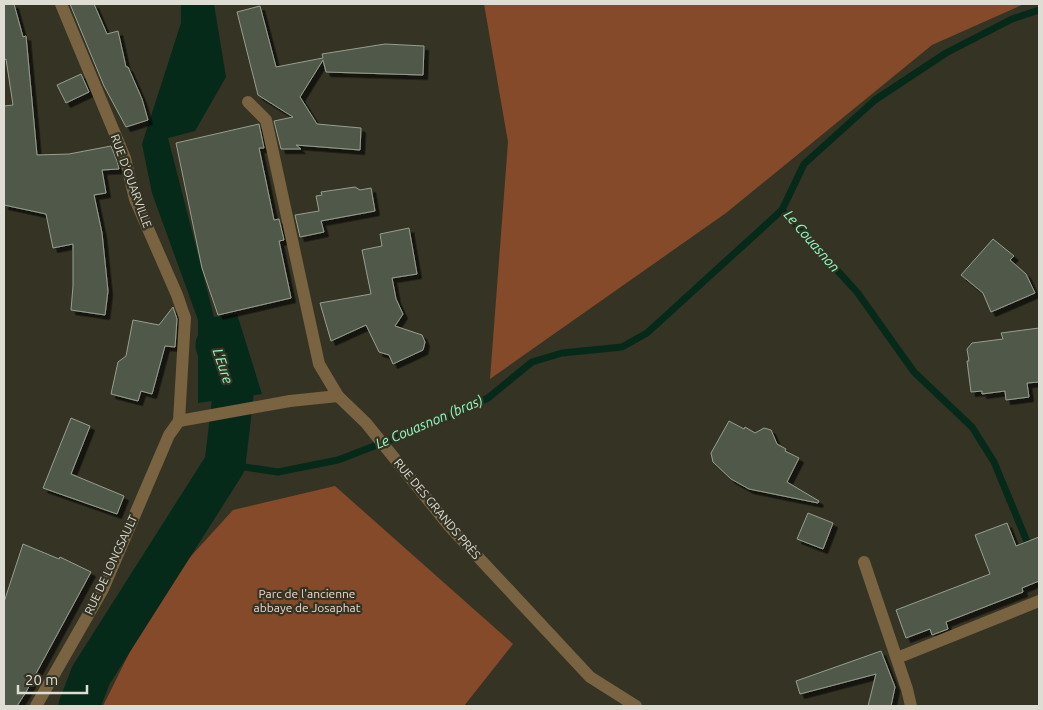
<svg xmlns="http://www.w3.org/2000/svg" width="1043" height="710" viewBox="0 0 1043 710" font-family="Ubuntu,sans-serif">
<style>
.green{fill:#854a29}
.water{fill:#062a19}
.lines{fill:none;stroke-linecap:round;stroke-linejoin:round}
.stream{stroke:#062a19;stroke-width:7}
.river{stroke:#062a19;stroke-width:41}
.building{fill:#50584a;stroke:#969f8f;filter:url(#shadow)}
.minor{stroke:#7a6341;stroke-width:12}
.labels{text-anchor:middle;stroke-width:4.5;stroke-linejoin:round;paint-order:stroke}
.street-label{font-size:12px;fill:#deddd4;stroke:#343324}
.park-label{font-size:12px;fill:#efd7cb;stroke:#343324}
.water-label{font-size:14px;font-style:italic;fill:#94fdc4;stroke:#343324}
</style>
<defs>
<filter id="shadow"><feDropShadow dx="4.5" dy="4.5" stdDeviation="0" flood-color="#0009"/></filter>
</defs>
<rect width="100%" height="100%" fill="#343324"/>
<g class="green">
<polygon points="484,4 1024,4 932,45 726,213 490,379 508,142"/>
<polygon points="335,486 513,644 464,706 103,706 161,589 233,510"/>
</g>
<polygon class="water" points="181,4 214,4 226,77 195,131 168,138 214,317 237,314 262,394 198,403 198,320 152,193 142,144 181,23"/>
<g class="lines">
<g class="stream">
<polyline points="782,210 857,292 914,372 972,427 994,462 1028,544"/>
<polyline points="225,464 278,472 338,460 439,421 488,398 532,362 562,353 622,347 647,333 782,210 804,164 875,100 946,53 1012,19 1039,10"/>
</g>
<polyline class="river" points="79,706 91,675 225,464 233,396 216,345"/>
</g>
<g class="building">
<polygon points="4,4 14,4 23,37 26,36 37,155 69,154 111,146 117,161 119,169 102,170 106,193 94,195 102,233 108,291 105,315 71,310 73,286 73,244 53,248 46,214 4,205 4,106 13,105 6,59 4,60"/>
<polygon points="70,4 94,4 107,34 118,31 126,67 128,67 142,99 148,120 126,127 104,86"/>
<polygon points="260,6 276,67 323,58 322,54 385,44 424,46 423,75 326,72 323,60 300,97 317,124 361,128 360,150 296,145 301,149 281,149 274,121 293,117 258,95 237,12"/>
<polygon points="81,74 89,92 66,103 57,85"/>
<polygon points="259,124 264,148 259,148 274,220 279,219 284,240 279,241 291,298 218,315 202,268 176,143"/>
<polygon points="355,187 360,190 371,188 375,211 321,221 324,232 300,237 295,215 319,211 316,196 322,195 321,192"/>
<polygon points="409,228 417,274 392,278 396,299 403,314 395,326 422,335 425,342 423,350 393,364 389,355 379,352 366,325 331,341 320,303 371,294 362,250 382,246 380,234"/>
<polygon points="993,239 1014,256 1010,260 1026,274 1035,293 991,312 983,293 961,275"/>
<polygon points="173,307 177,319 175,347 165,346 152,394 141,391 138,401 111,394 118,362 126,356 133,320 159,325"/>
<polygon points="1039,328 1039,382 1027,383 1029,397 1006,400 1005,391 982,394 982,391 971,392 967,361 969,361 967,349 972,343 1003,339 1001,333"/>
<polygon points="71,418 90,426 71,474 124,496 117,514 43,488"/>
<polygon points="729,421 744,429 745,427 755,433 764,428 771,430 777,444 786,449 785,451 799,458 787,482 819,501 818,503 749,489 731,479 713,462 711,453"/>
<polygon points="808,513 833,523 823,549 797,539"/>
<polygon points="1007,523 1016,546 1039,537 1039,581 1022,588 1023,592 946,622 948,629 932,635 930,629 906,638 896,610 990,574 975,535"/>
<polygon points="23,544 59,559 60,557 91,572 26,692 17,706 4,706 4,602"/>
<polygon points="881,651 895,687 891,706 868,706 876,674 800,694 796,681"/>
</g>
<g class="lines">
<g class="minor">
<polyline points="61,4 125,158 135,199 177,295 185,318 179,421"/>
<polyline points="248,102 266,120 319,364 338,396 366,423 450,527 590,677 636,706"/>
<polyline points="179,421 290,401 338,396"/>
<polyline points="864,562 907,689 911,706"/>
<polyline points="897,658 1039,601"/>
<polyline points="36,706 103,589 169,435 179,421"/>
</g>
</g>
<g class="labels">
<g class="street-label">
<text transform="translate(131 181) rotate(70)" y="4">RUE D'OUARVILLE</text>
<text transform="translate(437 509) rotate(50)" y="4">RUE DES GRANDS PRÈS</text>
<text transform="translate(111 565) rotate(-65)" y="4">RUE DE LONGSAULT</text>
</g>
<g class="park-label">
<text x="307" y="598">Parc de l'ancienne<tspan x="307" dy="14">abbaye de Josaphat</tspan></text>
</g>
<g class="water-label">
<text transform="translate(812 241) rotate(49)" y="5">Le Couasnon</text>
<text transform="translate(223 366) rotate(71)" y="5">L'Eure</text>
<text transform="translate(429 422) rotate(-23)" y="5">Le Couasnon (bras)</text>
</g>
</g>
<rect width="1043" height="710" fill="none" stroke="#deddd4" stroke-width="10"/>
<path d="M18 685v8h69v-8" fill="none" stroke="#deddd4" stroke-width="2.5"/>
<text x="25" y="685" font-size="15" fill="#deddd4" stroke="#343324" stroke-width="4" paint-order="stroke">20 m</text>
</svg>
